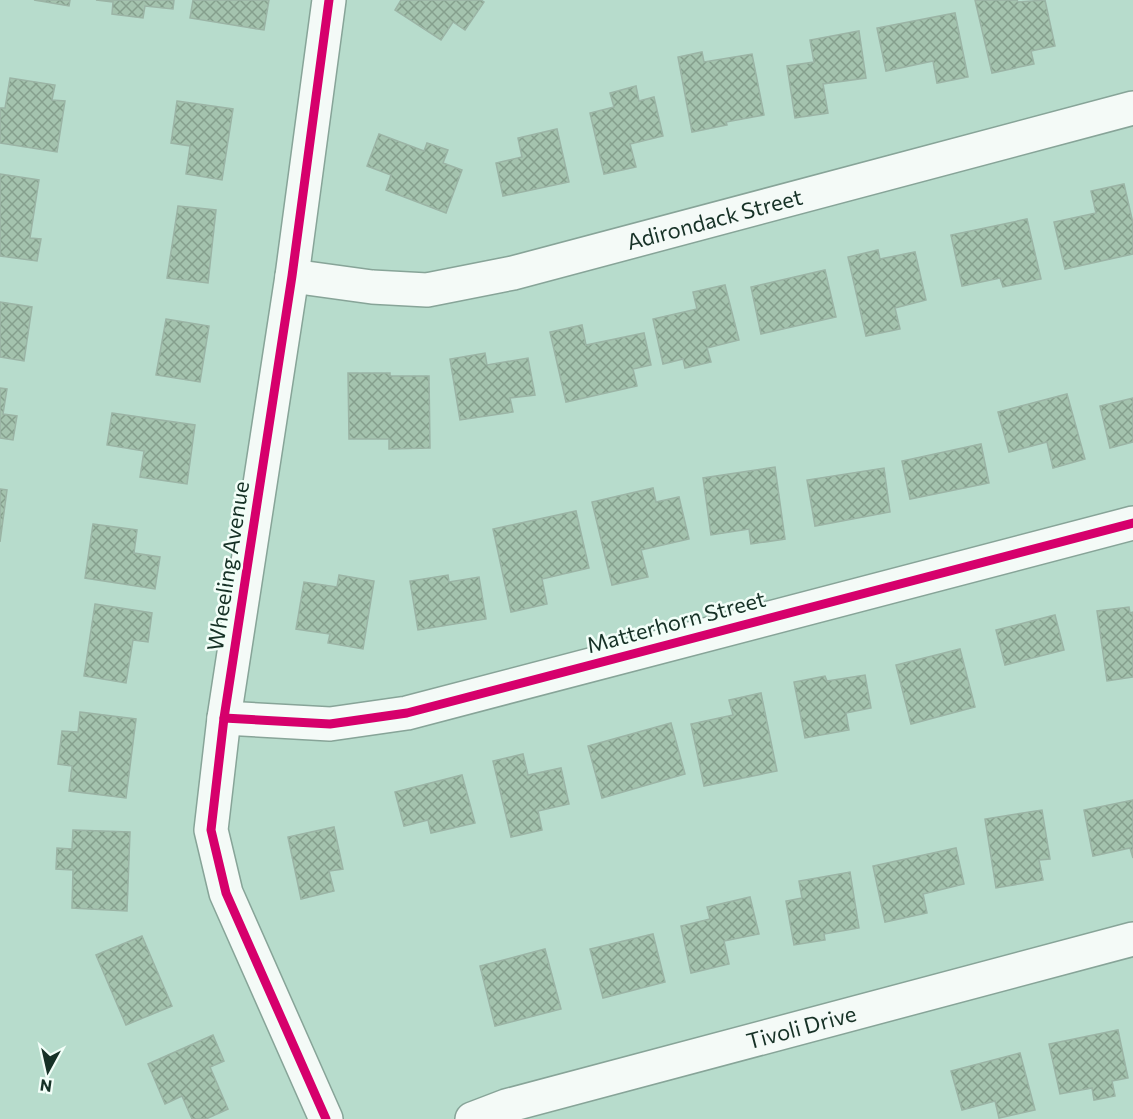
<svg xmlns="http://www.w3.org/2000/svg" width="1133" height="1119" viewBox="0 0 1133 1119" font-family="Commissioner,sans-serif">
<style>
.building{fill:url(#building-cross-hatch);stroke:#9bb4a5;stroke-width:1.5}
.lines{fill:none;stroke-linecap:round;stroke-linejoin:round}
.minor-casing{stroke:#87a498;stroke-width:36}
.minor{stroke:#f4faf7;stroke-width:33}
.cycleway-casing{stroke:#f2fef8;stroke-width:13}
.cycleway{stroke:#d6006c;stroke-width:9}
.labels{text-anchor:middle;stroke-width:5;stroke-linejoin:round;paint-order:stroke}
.street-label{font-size:22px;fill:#163126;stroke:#f2fef8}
</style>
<defs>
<pattern id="building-cross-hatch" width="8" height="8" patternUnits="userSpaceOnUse" patternTransform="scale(1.5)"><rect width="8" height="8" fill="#a4c3ae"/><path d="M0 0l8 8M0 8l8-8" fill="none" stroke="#859f8d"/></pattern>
</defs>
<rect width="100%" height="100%" fill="#b7dccc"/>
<g class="building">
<polygon points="34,0 70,0 69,6"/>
<polygon points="96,0 174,0 173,9 145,6 143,18 112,14 113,2"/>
<polygon points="193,0 269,0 264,30 190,18"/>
<polygon points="401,0 481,0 484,2 465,30 453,22 441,40 395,10"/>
<polygon points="975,0 1017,0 1018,2 1045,0 1055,46 1031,51 1034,64 992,73"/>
<polygon points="955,13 968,77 937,83 933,61 886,71 877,28"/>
<polygon points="859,31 866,78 823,84 828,113 795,118 787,66 814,62 810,40"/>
<polygon points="702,52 704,62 752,54 764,115 726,122 727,125 692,132 678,57"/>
<polygon points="10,78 55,85 52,100 65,101 57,152 0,143 0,108 5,108"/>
<polygon points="636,86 639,101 654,97 663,136 630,144 636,167 604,174 590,113 614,107 610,93"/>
<polygon points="177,101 233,109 222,180 186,174 190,146 171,143"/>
<polygon points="557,129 569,182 503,196 496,163 522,157 518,138"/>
<polygon points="379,134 424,151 427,143 448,150 443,163 462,170 446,213 386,190 391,175 367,166"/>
<polygon points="0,174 39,180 30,238 41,239 37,261 0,256"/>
<polygon points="1124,184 1133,223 1133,254 1065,269 1054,222 1096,213 1091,191"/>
<polygon points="178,206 216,210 208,283 167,278"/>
<polygon points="1027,219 1041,279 1003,287 1000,278 962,286 951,235"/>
<polygon points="878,250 880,259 915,252 926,300 895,308 900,329 866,336 848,257"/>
<polygon points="825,270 836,317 761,334 751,287"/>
<polygon points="725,285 739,340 707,348 711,362 685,368 683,359 663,364 653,319 697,309 693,292"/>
<polygon points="0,302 32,307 24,361 0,357"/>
<polygon points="166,319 209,326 200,382 156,375"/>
<polygon points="582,325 586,345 644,333 651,365 633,369 637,386 566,402 550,332"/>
<polygon points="485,353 487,365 528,358 535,395 510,398 513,412 460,420 450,359"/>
<polygon points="348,373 390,373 390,376 429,376 430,448 389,449 389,439 349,439"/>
<polygon points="0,388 7,389 3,414 17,416 13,440 0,438"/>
<polygon points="1067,394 1085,459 1053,468 1047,442 1009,452 998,412"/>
<polygon points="1133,398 1133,442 1110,448 1100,406"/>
<polygon points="112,413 195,425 187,484 140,477 144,451 107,445"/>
<polygon points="981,444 989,483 910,499 902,461"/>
<polygon points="775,467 785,539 751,544 749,529 711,535 703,478"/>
<polygon points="884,468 890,512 815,526 807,480"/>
<polygon points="653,488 656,502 679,497 689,539 641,550 648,577 612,585 592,502"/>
<polygon points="0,489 7,490 0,542"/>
<polygon points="576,511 589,568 542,579 547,604 511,612 493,529"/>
<polygon points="93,524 137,530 134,553 160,557 155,589 85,578"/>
<polygon points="339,575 374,581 363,649 328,643 330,634 296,629 304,582 337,587"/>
<polygon points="448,575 449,582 479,577 486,619 418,630 410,581"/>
<polygon points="95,604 152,613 148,642 133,640 126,683 84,676"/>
<polygon points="1129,607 1130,613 1133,612 1133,677 1107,681 1097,611"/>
<polygon points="1055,615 1064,650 1005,665 996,630"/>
<polygon points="960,649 975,707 911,724 896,665"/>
<polygon points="865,675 871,708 846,713 849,730 805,738 794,682 825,676 827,681"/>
<polygon points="761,693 777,771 704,786 691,724 733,715 729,700"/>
<polygon points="80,712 136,719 126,798 69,791 72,766 58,764 62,731 78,732"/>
<polygon points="671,723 685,774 602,798 588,746"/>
<polygon points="523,754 528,775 561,768 569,804 538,811 542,830 511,837 493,761"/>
<polygon points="462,775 475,823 431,833 428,820 404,826 395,792"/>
<polygon points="1133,800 1133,858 1130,848 1093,856 1084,810"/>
<polygon points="1042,810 1050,859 1039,860 1043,880 996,888 985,819"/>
<polygon points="334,827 343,869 329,871 334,891 301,899 288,837"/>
<polygon points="73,830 130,832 127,911 72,908 73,870 56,869 57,848 72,849"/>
<polygon points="956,848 964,884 923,894 927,913 885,922 873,866"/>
<polygon points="850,872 859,928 824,934 825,940 794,945 786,901 802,898 799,881"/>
<polygon points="750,897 759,934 724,941 729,964 691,973 681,926 710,919 707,907"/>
<polygon points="653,934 665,982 603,998 590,949"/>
<polygon points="142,936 172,1006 126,1025 96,955"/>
<polygon points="545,949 561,1009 495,1026 480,966"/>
<polygon points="1118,1030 1128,1078 1112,1081 1115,1096 1094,1100 1092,1088 1060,1094 1049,1044"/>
<polygon points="213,1035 224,1061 210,1067 228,1109 206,1119 192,1119 182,1096 165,1104 148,1064"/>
<polygon points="1020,1053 1035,1110 999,1118 995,1101 962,1110 951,1071"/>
</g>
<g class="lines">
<defs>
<g id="minor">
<path id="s1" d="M292,276L372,287L427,290L513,273L1133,108"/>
<polyline points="224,718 330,724 407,713 1133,523"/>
<polyline points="326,1119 226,893 211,830 224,718 292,276 329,0"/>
<path id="s2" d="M472,1119L506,1106L1133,939"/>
</g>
</defs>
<use href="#minor" class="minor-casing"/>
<use href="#minor" class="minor"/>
<defs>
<g id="cycleway">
<polyline points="224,718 330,724 407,713 1133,523"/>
<polyline points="326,1119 226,893 211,830 224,718 292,276 329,0"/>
</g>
</defs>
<use href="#cycleway" class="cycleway-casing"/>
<use href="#cycleway" class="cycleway"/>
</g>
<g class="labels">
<g class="street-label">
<text dy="8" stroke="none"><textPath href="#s1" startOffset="432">Adirondack Street</textPath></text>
<text transform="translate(228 566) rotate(-81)" y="8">Wheeling Avenue</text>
<text transform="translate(676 622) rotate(-15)" y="8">Matterhorn Street</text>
<text dy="8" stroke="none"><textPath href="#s2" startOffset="342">Tivoli Drive</textPath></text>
</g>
</g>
<g transform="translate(48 1071) rotate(188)" stroke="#f2fef8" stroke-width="4.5" paint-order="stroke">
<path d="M0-4.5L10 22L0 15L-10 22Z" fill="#163126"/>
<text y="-9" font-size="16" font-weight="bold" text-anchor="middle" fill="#163126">N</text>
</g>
</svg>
